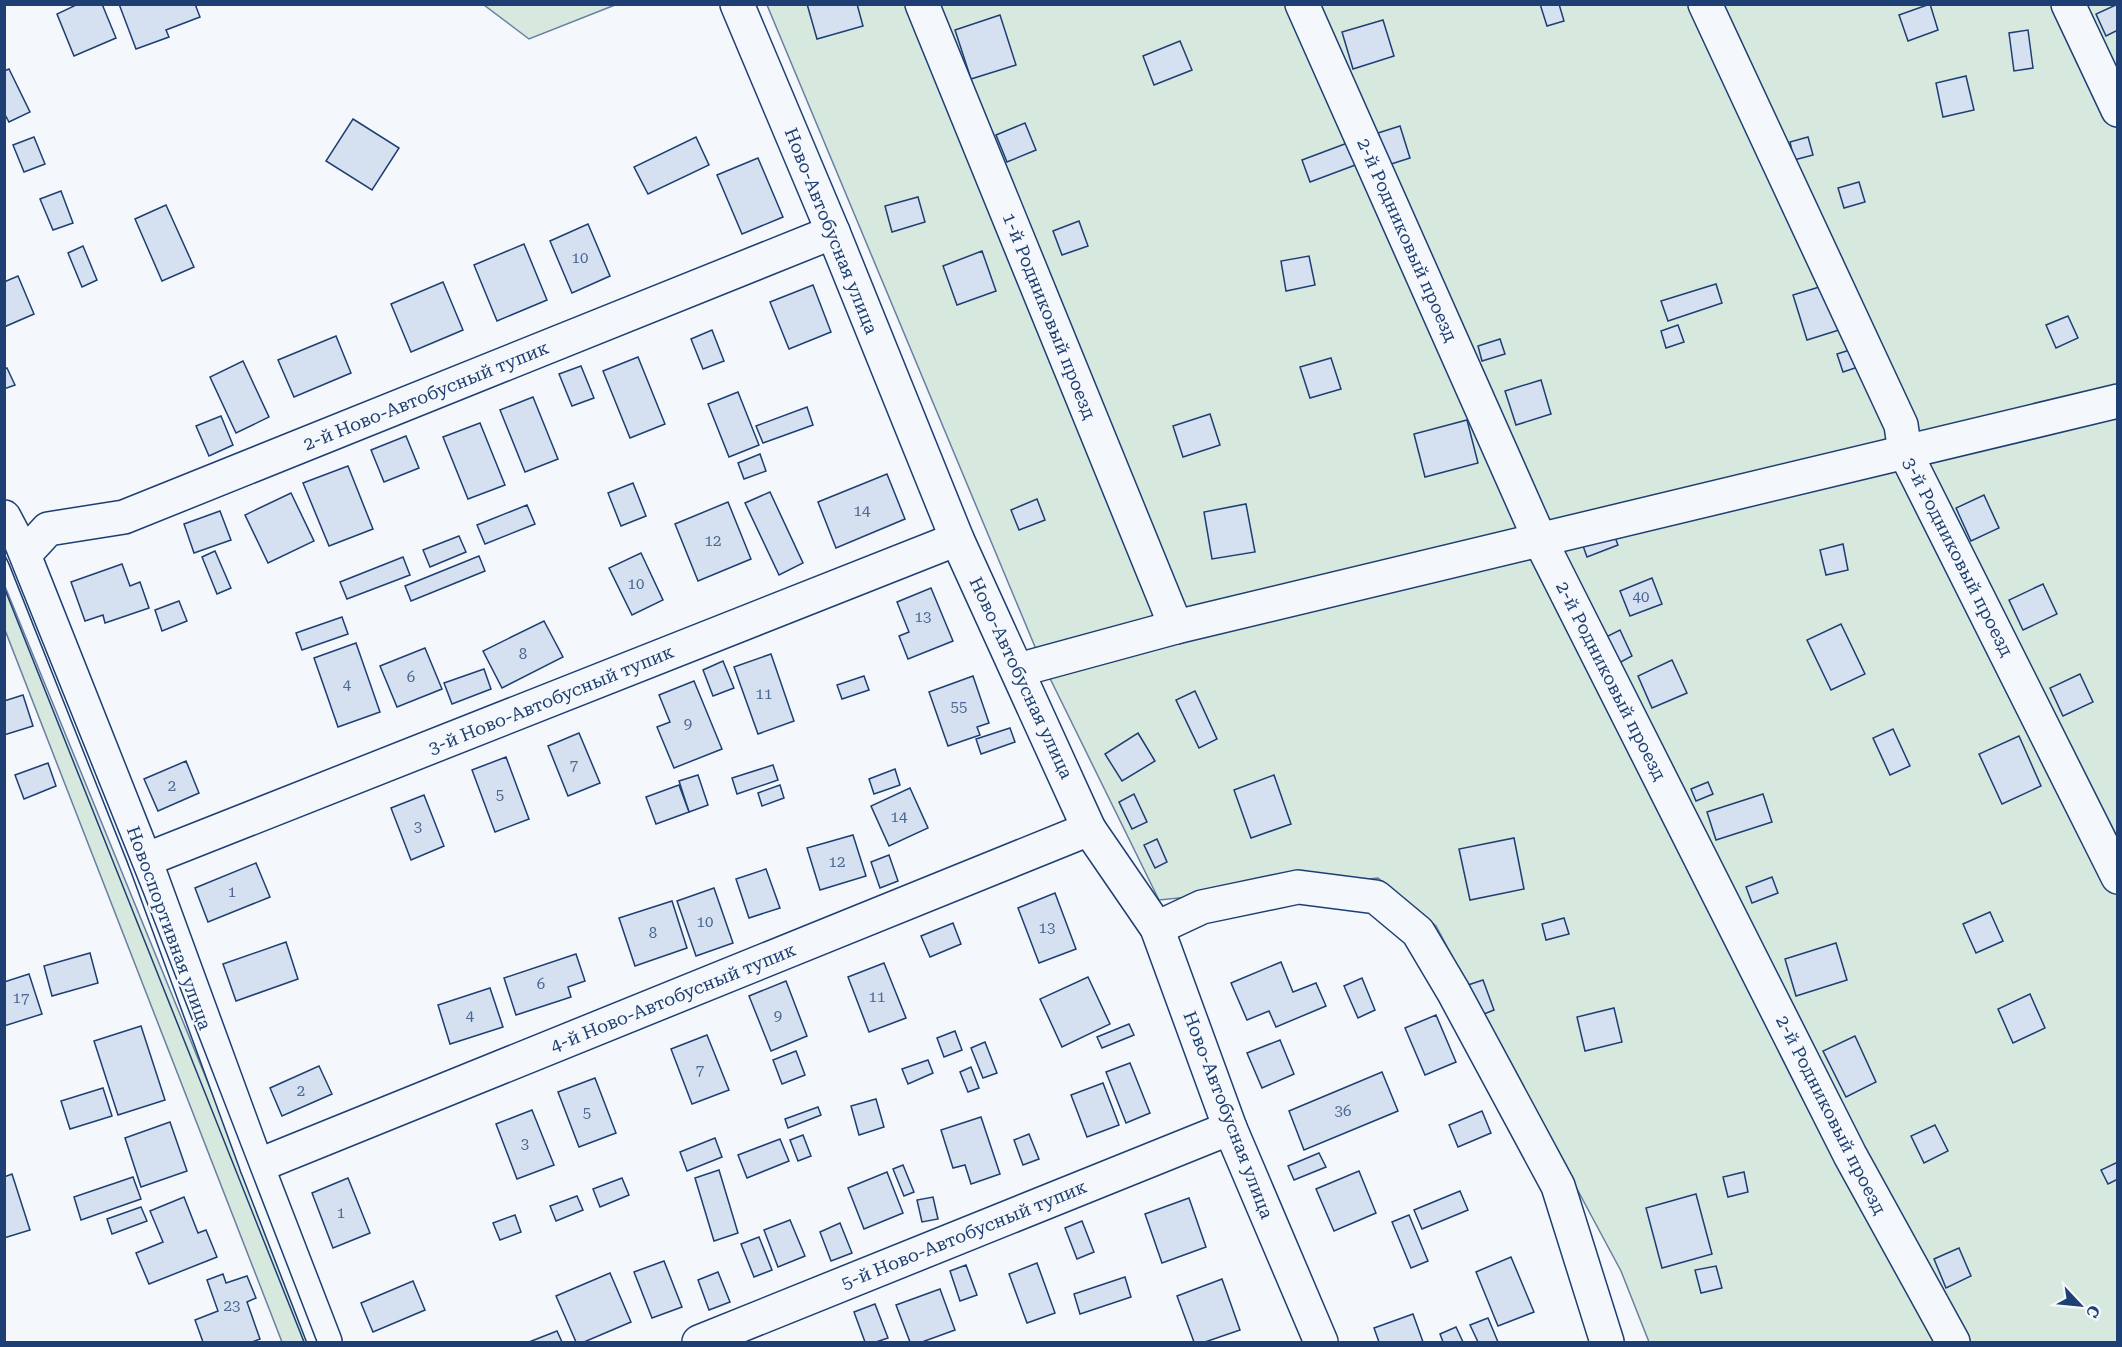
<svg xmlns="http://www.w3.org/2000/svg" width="2122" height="1347" viewBox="0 0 2122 1347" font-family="'Roboto Serif',serif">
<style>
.green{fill:#d7e8df;stroke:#687fa3;stroke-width:1.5}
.building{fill:#d5e0f0;stroke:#1d3f73;stroke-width:1.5}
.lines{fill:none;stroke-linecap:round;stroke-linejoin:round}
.minor-casing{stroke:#1d3f73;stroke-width:36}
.minor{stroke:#f4f7fb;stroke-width:33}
.tram{stroke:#1d3f73;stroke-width:1.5}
.labels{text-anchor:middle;stroke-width:4.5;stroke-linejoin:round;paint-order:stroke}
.number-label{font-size:15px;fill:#4b6792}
.street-label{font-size:18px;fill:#1d3f73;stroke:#f4f7fb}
</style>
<rect width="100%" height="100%" fill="#f4f7fb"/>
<g class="green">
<polygon points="484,5 615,5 529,39"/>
<polygon points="767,5 2117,5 2117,1342 1649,1342 1621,1271 1436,926 1378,878 1159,900 1038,654"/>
<polygon points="4,584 314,1342 282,1342 5,630"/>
</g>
<g class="building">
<polygon points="78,4 102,4 116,38 74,56 57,14"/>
<polygon points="119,4 195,4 200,17 166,30 169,37 136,49"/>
<polygon points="807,4 857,4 863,26 817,39"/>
<polygon points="1540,4 1559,4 1564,21 1547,26"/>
<polygon points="1930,4 1938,30 1908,41 1899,15"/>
<polygon points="2118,4 2118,30 2106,36 2096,14"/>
<polygon points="1000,15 1016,65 971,79 955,30"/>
<polygon points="1383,20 1394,56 1353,69 1342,32"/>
<polygon points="2028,30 2033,68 2014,71 2009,33"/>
<polygon points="1180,41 1192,70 1154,85 1143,56"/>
<polygon points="9,69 30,112 9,122 4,113 4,71"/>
<polygon points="1966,76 1974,110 1943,117 1936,83"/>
<polygon points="353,119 399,148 372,190 326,161"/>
<polygon points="1025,123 1036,150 1007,162 996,135"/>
<polygon points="1400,126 1410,158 1388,165 1378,133"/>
<polygon points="34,137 45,164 24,172 13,145"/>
<polygon points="696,137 709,165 648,194 634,167"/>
<polygon points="1808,137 1813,155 1794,160 1790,142"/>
<polygon points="1350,142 1358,164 1310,182 1302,160"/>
<polygon points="758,158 783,217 742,234 717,175"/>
<polygon points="1859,182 1865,202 1844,208 1838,188"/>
<polygon points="61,191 73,223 53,230 40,199"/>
<polygon points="918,197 925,222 892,232 885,206"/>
<polygon points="166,205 194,267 162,281 135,219"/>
<polygon points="1079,221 1088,246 1062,255 1053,231"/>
<polygon points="588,224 610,276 572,293 550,241"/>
<polygon points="524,244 547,300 497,321 474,265"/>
<polygon points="83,246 97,280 82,287 68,253"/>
<polygon points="982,251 996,291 957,305 943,266"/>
<polygon points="1309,256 1315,285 1286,291 1281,261"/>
<polygon points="18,276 34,314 4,327 4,282"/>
<polygon points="443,282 463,330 411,352 391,304"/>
<polygon points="1716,284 1722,303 1668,321 1661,301"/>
<polygon points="813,285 831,332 789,349 770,302"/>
<polygon points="1826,285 1839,330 1807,340 1793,295"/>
<polygon points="2068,316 2078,338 2056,348 2046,325"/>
<polygon points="1678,325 1684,342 1666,348 1661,331"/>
<polygon points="712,330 724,361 703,369 691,339"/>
<polygon points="336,336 351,373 294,397 278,360"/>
<polygon points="1500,339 1505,354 1482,361 1478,346"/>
<polygon points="1853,349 1858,367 1843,372 1837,354"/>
<polygon points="638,357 665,424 630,438 603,371"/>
<polygon points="1331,358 1341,389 1310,398 1300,367"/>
<polygon points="243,361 269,417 236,433 210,377"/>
<polygon points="581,366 594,398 572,406 559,374"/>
<polygon points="7,368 15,385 4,389 4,369"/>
<polygon points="1541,380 1551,414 1516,425 1505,391"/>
<polygon points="738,392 759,445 729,457 708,404"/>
<polygon points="533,397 558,459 525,472 500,410"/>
<polygon points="807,407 813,425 763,443 756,426"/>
<polygon points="1210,414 1220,445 1183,457 1173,426"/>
<polygon points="221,416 233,445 209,456 196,426"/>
<polygon points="1467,420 1478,463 1425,477 1414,434"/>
<polygon points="480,423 505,485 468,499 443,437"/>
<polygon points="406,436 419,468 384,482 371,450"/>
<polygon points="760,454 766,471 744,479 738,463"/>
<polygon points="348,466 373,529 329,546 303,483"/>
<polygon points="887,474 905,519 836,548 818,502"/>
<polygon points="633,483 646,516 621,526 608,493"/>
<polygon points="770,492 803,563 779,575 745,503"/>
<polygon points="291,493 314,541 268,563 245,515"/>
<polygon points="1984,495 1999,528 1971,541 1956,508"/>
<polygon points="1037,499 1045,520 1019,530 1011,510"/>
<polygon points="728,502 751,559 698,581 675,524"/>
<polygon points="1246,504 1255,552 1212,559 1204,512"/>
<polygon points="527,505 535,524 485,544 477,525"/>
<polygon points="220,511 231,540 194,553 184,524"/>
<polygon points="1613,532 1618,545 1587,557 1582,543"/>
<polygon points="459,536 466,552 430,567 423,550"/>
<polygon points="1843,544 1848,570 1826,575 1820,550"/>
<polygon points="215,551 231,588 217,594 202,557"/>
<polygon points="641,553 663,600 632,615 609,568"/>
<polygon points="479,556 485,571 411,601 405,586"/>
<polygon points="403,557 410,575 347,599 340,582"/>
<polygon points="122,564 130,586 140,582 149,608 105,623 103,615 85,621 71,582"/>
<polygon points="1652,578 1662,604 1630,616 1620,591"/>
<polygon points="2043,584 2057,614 2023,630 2009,600"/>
<polygon points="931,588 953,641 908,659 899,636 909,632 897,602"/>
<polygon points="179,601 187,621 162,631 155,610"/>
<polygon points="342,617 348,634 302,650 296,633"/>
<polygon points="544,621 563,657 502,688 483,651"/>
<polygon points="1841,624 1865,674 1831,690 1807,640"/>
<polygon points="1620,630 1632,656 1619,663 1606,637"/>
<polygon points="356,643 380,712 338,727 314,658"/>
<polygon points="425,648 442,689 397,707 380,666"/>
<polygon points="771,654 794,721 758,734 734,667"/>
<polygon points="1672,660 1687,693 1652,708 1638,676"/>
<polygon points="723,661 734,688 713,696 703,670"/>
<polygon points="484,669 491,689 452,704 444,683"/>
<polygon points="2080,674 2093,702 2063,716 2050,688"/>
<polygon points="864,676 869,690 842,699 837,685"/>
<polygon points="973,676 989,723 977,727 980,735 948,746 929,692"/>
<polygon points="694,681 722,749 674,768 657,727 670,722 659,695"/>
<polygon points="1195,691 1217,739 1199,748 1176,700"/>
<polygon points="23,695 33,726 4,735 4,701"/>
<polygon points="1010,728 1015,742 981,754 976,739"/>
<polygon points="1893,729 1910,766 1890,775 1873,738"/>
<polygon points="579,733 600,783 568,796 548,746"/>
<polygon points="1138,733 1155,761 1122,781 1105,754"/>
<polygon points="2019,736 2041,786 2002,804 1979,754"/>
<polygon points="506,757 529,819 495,832 472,770"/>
<polygon points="186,761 199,793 158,811 144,779"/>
<polygon points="48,763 56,786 24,799 15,775"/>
<polygon points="773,765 778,780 737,794 732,778"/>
<polygon points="895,769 900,785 874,794 869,779"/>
<polygon points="698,775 708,805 689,812 679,781"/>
<polygon points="1274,775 1291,824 1251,838 1234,790"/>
<polygon points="1708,782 1713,794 1696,801 1691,789"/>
<polygon points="679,785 689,812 656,824 646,797"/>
<polygon points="780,785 784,798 762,806 758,793"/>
<polygon points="910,788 928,828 889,846 871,806"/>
<polygon points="1134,794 1147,822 1132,829 1119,802"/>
<polygon points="1763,794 1772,822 1716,840 1707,812"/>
<polygon points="424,795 444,846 411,860 391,808"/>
<polygon points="853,835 866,876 820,890 807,848"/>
<polygon points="1514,838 1524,889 1470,900 1459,849"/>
<polygon points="1157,839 1167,862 1155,868 1144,845"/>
<polygon points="889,855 898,881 880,888 871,862"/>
<polygon points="256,863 270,897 208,922 195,888"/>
<polygon points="766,869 780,908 749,918 736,879"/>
<polygon points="1772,877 1778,893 1752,903 1746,887"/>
<polygon points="714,888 733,943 696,956 677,901"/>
<polygon points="1055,893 1076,949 1039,963 1018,908"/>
<polygon points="672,901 687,948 635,966 619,918"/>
<polygon points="1990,912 2003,941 1976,953 1963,924"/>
<polygon points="1564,918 1569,934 1546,940 1542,924"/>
<polygon points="953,923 961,944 930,957 921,936"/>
<polygon points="286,942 298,979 236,1001 223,964"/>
<polygon points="1836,943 1847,980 1796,996 1785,959"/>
<polygon points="90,953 98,983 52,996 44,966"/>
<polygon points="576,954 585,981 568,987 571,997 516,1015 504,978"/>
<polygon points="1281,962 1293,992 1316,983 1326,1006 1276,1027 1269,1011 1247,1020 1231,983"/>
<polygon points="884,963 906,1018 869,1032 848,977"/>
<polygon points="29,974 42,1014 4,1026 4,982"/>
<polygon points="1088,977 1110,1024 1062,1047 1040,999"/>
<polygon points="1362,978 1375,1010 1358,1018 1344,986"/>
<polygon points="1483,980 1494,1010 1479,1016 1468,985"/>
<polygon points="786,981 807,1036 771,1051 749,996"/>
<polygon points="490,988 503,1027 450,1044 438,1005"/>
<polygon points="2030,994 2045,1028 2013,1043 1998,1009"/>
<polygon points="1614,1008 1622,1042 1585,1051 1577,1017"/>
<polygon points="1436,1015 1456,1062 1425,1075 1405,1028"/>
<polygon points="1129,1024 1134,1035 1102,1048 1097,1037"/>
<polygon points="141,1026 165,1100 118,1115 94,1041"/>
<polygon points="955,1031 962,1050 944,1057 937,1038"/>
<polygon points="707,1035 729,1090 692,1104 671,1049"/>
<polygon points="1855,1036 1876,1082 1846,1097 1823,1051"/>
<polygon points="1280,1040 1294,1074 1262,1088 1247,1053"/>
<polygon points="985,1042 997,1073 983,1078 971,1048"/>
<polygon points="796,1051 805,1075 782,1084 773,1060"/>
<polygon points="928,1060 933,1073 908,1084 902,1069"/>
<polygon points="1130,1063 1150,1113 1126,1123 1106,1072"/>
<polygon points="319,1066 332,1094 282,1116 270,1088"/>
<polygon points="971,1067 979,1088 968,1092 960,1072"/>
<polygon points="1382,1072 1398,1111 1304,1150 1289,1111"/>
<polygon points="595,1078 616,1133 579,1147 558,1092"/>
<polygon points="1103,1083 1119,1125 1087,1137 1071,1095"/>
<polygon points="103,1088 112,1116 70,1129 61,1101"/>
<polygon points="876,1099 884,1127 859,1135 851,1106"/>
<polygon points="818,1107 821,1115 788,1128 785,1119"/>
<polygon points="532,1110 554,1165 517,1179 496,1124"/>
<polygon points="1482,1111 1491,1133 1458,1147 1449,1125"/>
<polygon points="981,1117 1000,1174 971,1184 965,1165 953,1168 941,1130"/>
<polygon points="170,1122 187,1171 141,1187 125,1138"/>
<polygon points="1935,1125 1948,1151 1924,1163 1911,1136"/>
<polygon points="1029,1134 1039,1159 1023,1165 1014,1140"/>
<polygon points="803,1135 811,1156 798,1161 790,1140"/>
<polygon points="715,1138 722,1157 687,1171 680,1152"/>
<polygon points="780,1139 789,1161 747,1178 738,1155"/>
<polygon points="1319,1153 1326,1167 1294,1180 1288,1166"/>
<polygon points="2118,1162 2118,1179 2108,1184 2101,1170"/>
<polygon points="903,1165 914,1192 904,1196 893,1169"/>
<polygon points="719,1170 738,1233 714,1241 695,1178"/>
<polygon points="1359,1171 1376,1213 1334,1231 1316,1189"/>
<polygon points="887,1172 903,1213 864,1229 848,1188"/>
<polygon points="1744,1172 1748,1192 1728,1197 1723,1177"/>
<polygon points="12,1174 30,1230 4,1238 4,1177"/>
<polygon points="133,1177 141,1199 81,1220 74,1197"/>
<polygon points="348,1178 370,1233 333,1248 312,1193"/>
<polygon points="622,1178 629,1195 600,1207 593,1189"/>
<polygon points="1460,1191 1468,1210 1422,1229 1414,1210"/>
<polygon points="1696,1194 1712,1254 1662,1268 1646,1208"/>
<polygon points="577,1196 583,1210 556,1221 550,1206"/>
<polygon points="184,1197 198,1233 206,1230 217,1257 149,1284 136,1253 163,1242 150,1211"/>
<polygon points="933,1197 938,1219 922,1222 917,1200"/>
<polygon points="1189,1198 1206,1247 1162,1263 1145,1214"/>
<polygon points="141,1207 147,1221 112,1234 107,1219"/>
<polygon points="515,1215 521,1232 500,1240 493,1223"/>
<polygon points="1409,1215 1428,1261 1411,1268 1392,1222"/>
<polygon points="790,1220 805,1256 778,1267 764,1230"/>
<polygon points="1082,1221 1094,1252 1077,1259 1065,1228"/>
<polygon points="840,1223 852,1253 831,1261 820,1232"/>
<polygon points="759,1237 772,1270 754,1277 741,1244"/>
<polygon points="1959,1248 1971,1276 1946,1288 1934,1259"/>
<polygon points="1511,1257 1534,1312 1498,1326 1476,1272"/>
<polygon points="664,1261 682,1307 652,1318 634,1272"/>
<polygon points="1037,1263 1055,1313 1027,1323 1009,1274"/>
<polygon points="966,1265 977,1295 960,1301 950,1271"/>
<polygon points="1716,1266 1722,1288 1701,1293 1695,1270"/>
<polygon points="718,1272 730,1302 709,1310 698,1280"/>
<polygon points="610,1273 631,1322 584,1342 576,1342 556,1296"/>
<polygon points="223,1274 226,1283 247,1276 256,1298 247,1302 260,1339 252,1342 203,1342 195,1320 218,1311 207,1280"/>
<polygon points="1125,1277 1131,1297 1080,1314 1074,1294"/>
<polygon points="1222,1279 1240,1330 1205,1342 1194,1342 1177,1296"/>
<polygon points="413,1281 425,1310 373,1332 361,1303"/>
<polygon points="940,1289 955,1330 922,1342 910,1342 896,1305"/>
<polygon points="875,1304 888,1338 876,1342 865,1342 854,1312"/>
<polygon points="1413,1314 1423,1342 1379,1342 1374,1328"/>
<polygon points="1488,1318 1498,1342 1478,1342 1470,1325"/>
<polygon points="1456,1327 1463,1342 1443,1342 1440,1334"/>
<polygon points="557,1331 562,1342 529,1342"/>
</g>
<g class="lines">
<defs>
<g id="minor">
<polyline points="737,4 833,232 957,539 1089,829 1157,928 1230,1128 1321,1342"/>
<polyline points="922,4 1176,627"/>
<polyline points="1302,4 1540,540 1850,1155 1953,1342"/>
<polyline points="1705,4 1901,425 1905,452 2118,877"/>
<polyline points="2068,4 2118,110"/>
<polyline points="4,517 24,555 145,860 257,1166 325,1342"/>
<polyline points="24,555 48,529 124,517 833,232"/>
<polyline points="1018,670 1176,627 2118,401"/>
<polyline points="145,860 957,539"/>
<polyline points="1157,928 1202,907 1298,887 1376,897 1418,932 1453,991 1558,1186 1607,1342"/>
<polyline points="257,1166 1089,829"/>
<polyline points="699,1342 1230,1128"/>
</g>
</defs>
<use href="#minor" class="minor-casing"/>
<use href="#minor" class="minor"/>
<g class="tram">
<polyline points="4,546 143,892 317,1342"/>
<polyline points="4,587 304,1342"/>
</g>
</g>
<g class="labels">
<g class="number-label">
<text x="580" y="263">10</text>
<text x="862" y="516">14</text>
<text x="713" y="546">12</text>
<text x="636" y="589">10</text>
<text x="1641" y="602">40</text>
<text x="923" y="622">13</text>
<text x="523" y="659">8</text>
<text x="411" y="682">6</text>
<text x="347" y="690">4</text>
<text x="764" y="699">11</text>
<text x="959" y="712">55</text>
<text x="688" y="729">9</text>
<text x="574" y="770">7</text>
<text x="172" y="791">2</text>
<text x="500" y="800">5</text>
<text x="899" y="822">14</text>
<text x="418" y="832">3</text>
<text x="837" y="867">12</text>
<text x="232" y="897">1</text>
<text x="705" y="927">10</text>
<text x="1047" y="933">13</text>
<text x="653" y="938">8</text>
<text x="541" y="989">6</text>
<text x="877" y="1002">11</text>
<text x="21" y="1003">17</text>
<text x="470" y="1021">4</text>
<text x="778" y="1021">9</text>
<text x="700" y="1075">7</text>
<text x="301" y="1096">2</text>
<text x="1343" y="1116">36</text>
<text x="587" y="1118">5</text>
<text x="525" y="1149">3</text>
<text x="341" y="1218">1</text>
<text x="232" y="1311">23</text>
</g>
<g class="street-label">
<text transform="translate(831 231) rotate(68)" y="6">Ново-Автобусная улица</text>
<text transform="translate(1407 240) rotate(66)" y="6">2-й Родниковый проезд</text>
<text transform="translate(1049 316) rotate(68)" y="6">1-й Родниковый проезд</text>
<text transform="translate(426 396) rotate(-22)" y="6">2-й Ново-Автобусный тупик</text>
<text transform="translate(1958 557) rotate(63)" y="6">3-й Родниковый проезд</text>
<text transform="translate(1021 678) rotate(65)" y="6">Ново-Автобусная улица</text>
<text transform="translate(1611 681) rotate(63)" y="6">2-й Родниковый проезд</text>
<text transform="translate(551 700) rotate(-22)" y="6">3-й Ново-Автобусный тупик</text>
<text transform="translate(169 928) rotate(70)" y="6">Новоспортивная улица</text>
<text transform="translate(673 998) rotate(-22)" y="6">4-й Ново-Автобусный тупик</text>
<text transform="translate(1228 1115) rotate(69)" y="6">Ново-Автобусная улица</text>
<text transform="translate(1831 1115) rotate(63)" y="6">2-й Родниковый проезд</text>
<text transform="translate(964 1235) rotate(-22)" y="6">5-й Ново-Автобусный тупик</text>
</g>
</g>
<rect width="2122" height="1347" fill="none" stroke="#1d3f73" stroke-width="12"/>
<g transform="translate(2080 1305) rotate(116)" stroke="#f4f7fb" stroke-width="4.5" paint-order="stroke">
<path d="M0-4.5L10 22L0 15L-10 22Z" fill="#1d3f73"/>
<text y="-9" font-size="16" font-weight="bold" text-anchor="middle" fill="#1d3f73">С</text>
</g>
</svg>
